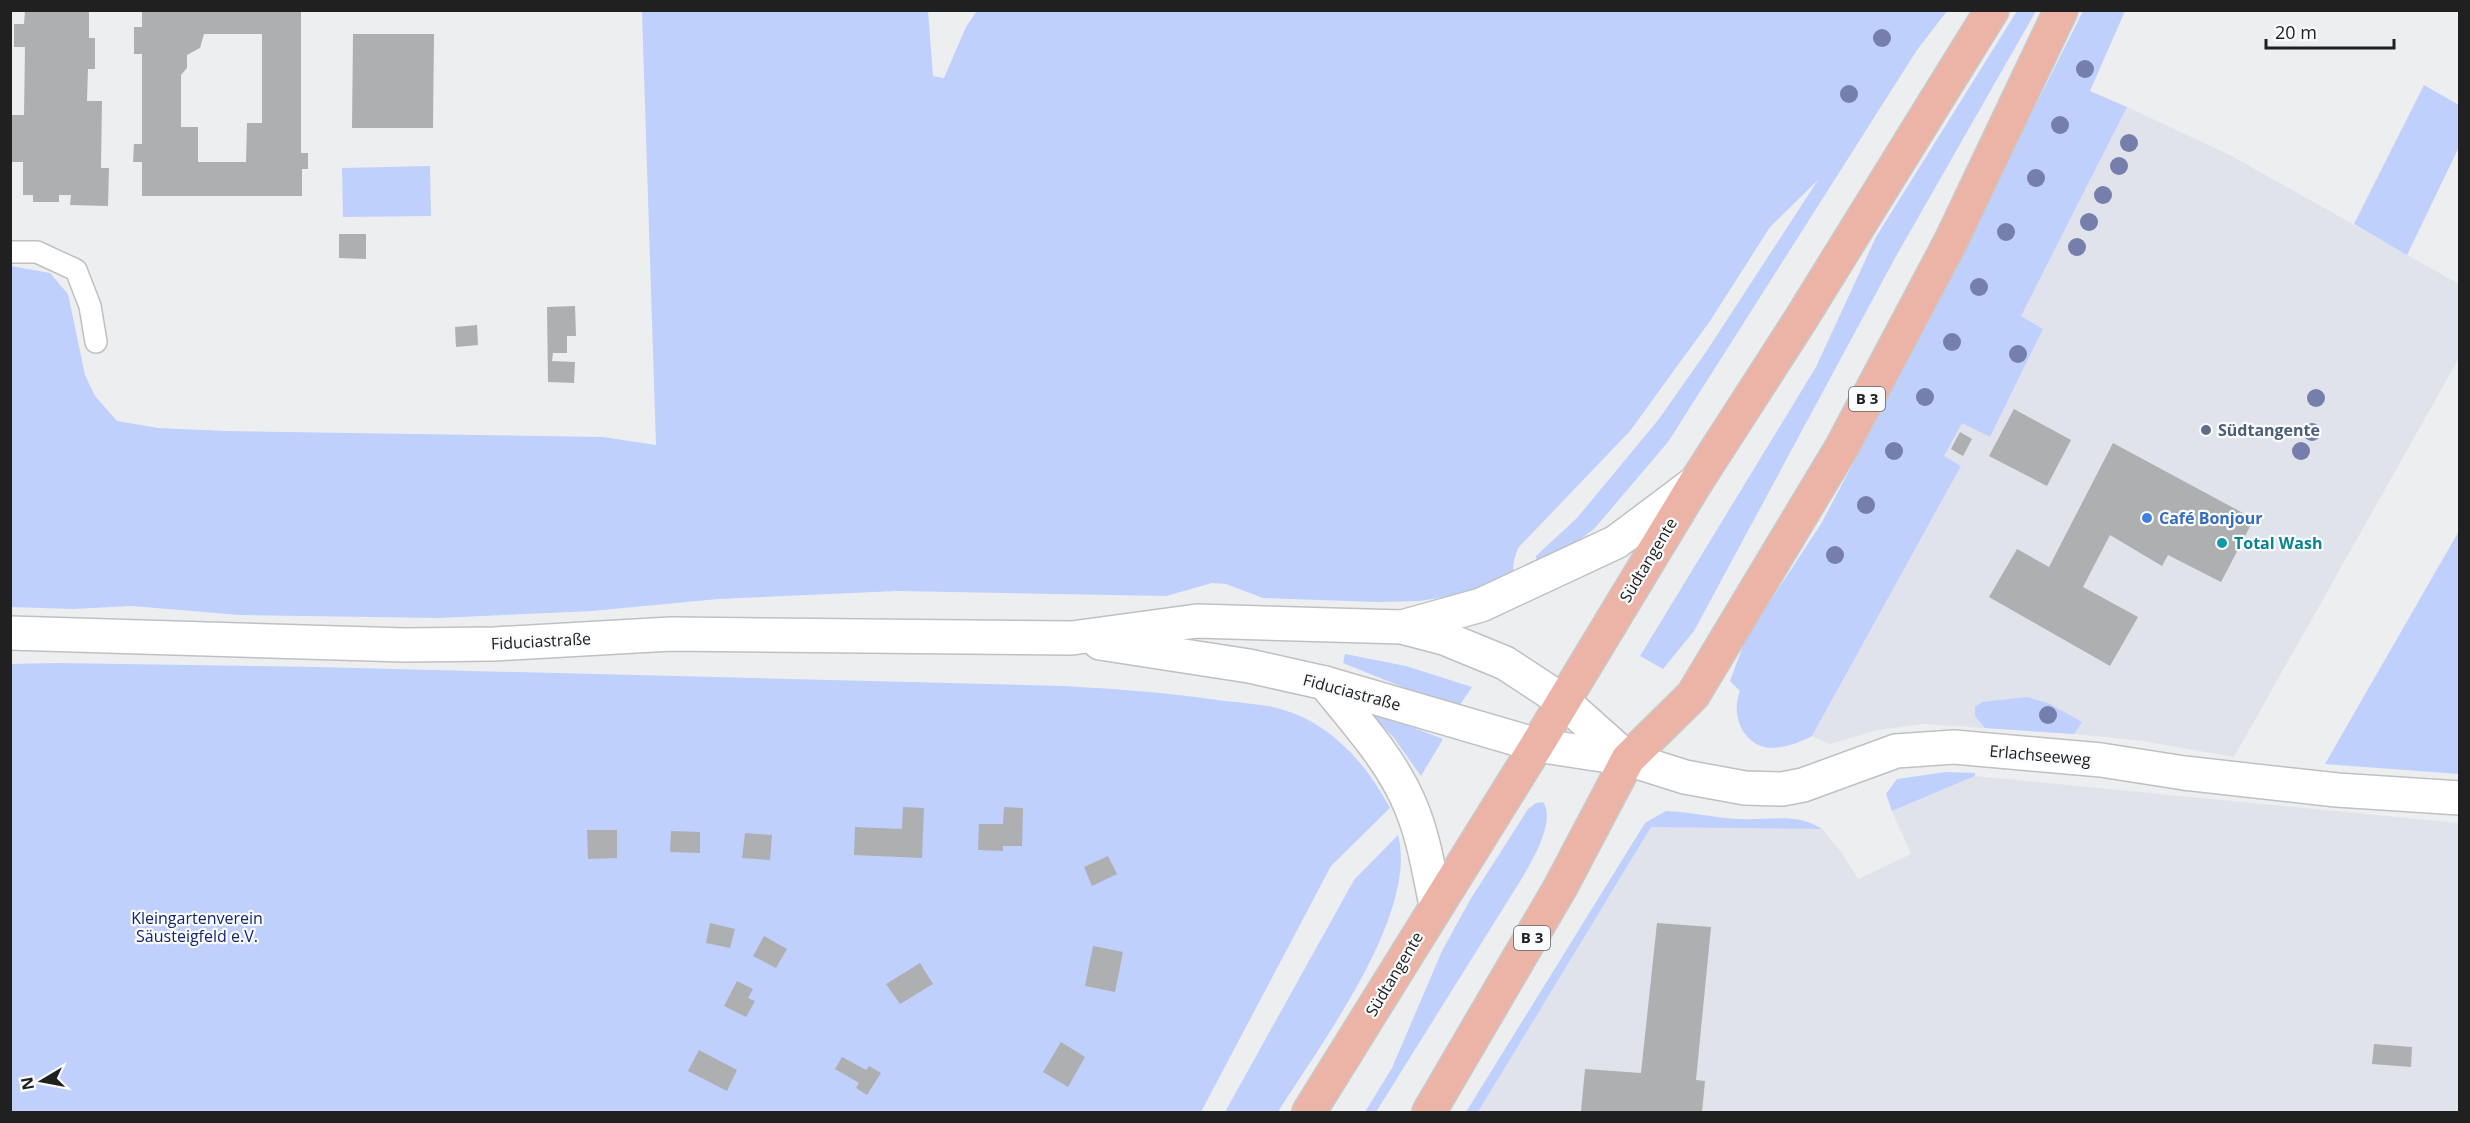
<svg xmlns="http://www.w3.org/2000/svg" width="2470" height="1123" viewBox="0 0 2470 1123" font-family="'Open Sans',sans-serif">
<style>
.built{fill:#e0e3ec}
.green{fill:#bfd0fc}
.building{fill:#aeafb1;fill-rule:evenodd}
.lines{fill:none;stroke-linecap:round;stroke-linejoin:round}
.service-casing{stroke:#bfc0c2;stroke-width:24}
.minor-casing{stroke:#bfc0c2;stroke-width:36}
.secondary-casing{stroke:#bfc0c2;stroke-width:36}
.primary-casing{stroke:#c9c9ca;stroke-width:36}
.service{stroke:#fff;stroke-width:21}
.minor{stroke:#fff;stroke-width:33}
.secondary{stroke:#fff;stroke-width:33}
.primary{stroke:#ebb4a6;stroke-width:33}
.tree{fill:#767fab}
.service-dot{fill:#5c6f8a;stroke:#fafbfd;stroke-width:2}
.shop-dot{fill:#3f7fe0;stroke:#fafbfd;stroke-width:2}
.culture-dot{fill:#0f9aa8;stroke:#fafbfd;stroke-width:2}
.labels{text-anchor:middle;stroke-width:4.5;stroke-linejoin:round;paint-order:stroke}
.shield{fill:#fafbfd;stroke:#616263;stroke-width:1.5}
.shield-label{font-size:15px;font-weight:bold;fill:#202021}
.service-label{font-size:16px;font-weight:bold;fill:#4e5e75;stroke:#fafbfd;text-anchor:start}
.shop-label{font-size:16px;font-weight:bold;fill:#366cbe;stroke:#fafbfd;text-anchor:start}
.culture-label{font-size:16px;font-weight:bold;fill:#0d838f;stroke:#fafbfd;text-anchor:start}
.street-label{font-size:16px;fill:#202021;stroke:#fafbfd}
.park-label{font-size:16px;fill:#152572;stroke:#fafbfd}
</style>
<rect width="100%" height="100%" fill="#edeef0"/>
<g class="built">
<polygon points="2127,107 2230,155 2459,284 2459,358 2234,757 2142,741 2075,734 1923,724 1877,730 1830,744 1812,736 1961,466 1943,456 1962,422 1990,437 2043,329 2020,316"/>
<polygon points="1975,776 2459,823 2459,1112 1478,1112 1651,826 1822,829 1842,853 1858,879 1911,854 1892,811"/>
</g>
<g class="green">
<polygon points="648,10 928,11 933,76 944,78 966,27 977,11 1947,11 1917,50 1668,442 1594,529 1548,563 1537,565 1536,556 1577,518 1659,419 1708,349 1818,180 1770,227 1710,321 1630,431 1518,548 1514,560 1512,579 1455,595 1420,601 1377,602 1263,598 1226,584 1212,583 1166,596 897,591 718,599 592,611 438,618 240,615 132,606 73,609 11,607 11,266 50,273 68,294 85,375 95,396 117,421 158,428 225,431 603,437 656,445 642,12"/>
<polygon points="2017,11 2036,11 1895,258 1694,631 1663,669 1640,656 1816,367 1876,237"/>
<path d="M2083,11H2125L2090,91L2127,107L2021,316L2043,329L1990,437L1962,423L1944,456L1961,466L1812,736C1800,742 1786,748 1771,748C1743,746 1730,715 1740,691L1730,681L1746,638L1821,524L1892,390Z"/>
<polygon points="2424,85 2459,105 2459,147 2407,255 2354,224"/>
<polygon points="430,166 431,216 343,217 342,168"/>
<polygon points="2459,531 2459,774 2325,764"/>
<polygon points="1345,654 1406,666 1472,687 1457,709 1343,663"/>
<path d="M56,663L317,667L1064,686C1113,689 1161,692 1210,699C1230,702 1252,703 1273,707C1327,719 1365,761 1390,808L1331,866L1201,1112H11L10,664Z"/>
<polygon points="2027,697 2048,703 2082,722 2074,734 1985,728 1975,716 1975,707 1982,702"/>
<polygon points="1375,713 1443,739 1421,776 1394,738 1372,715"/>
<polygon points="1946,772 1975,773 1975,776 1892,811 1886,794 1897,779"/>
<path d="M1543,802C1556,820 1533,859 1524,875L1376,1112H1365L1392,1068L1442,951L1470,900L1528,809L1536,803Z"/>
<path d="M1666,811C1691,812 1715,818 1740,819C1770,821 1796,812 1822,829L1651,827L1478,1112H1466L1645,823Z"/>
<path d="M1398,835C1419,914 1319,1046 1278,1112H1225L1354,880Z"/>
</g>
<g class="building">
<polygon points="25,10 89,10 89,38 95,38 95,69 88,69 87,101 102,101 101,168 109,168 108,206 70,205 71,195 59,195 59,202 33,202 33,195 23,195 23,162 11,162 12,115 24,115 25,47 14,47 14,24 24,24"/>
<path d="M142,10H301V153H308V169H302V196H142V162H133L134,144H142V54H134V27H142ZM204,34H262V123H247L246,162H198V127H181V75L187,68V55L200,48Z"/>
<polygon points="353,34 434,34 433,128 352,128"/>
<polygon points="339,234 366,234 366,259 339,258"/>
<polygon points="575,306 576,336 567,336 567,353 553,353 552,361 575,362 574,383 548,382 547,307"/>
<polygon points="477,325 478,345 456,347 455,327"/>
<polygon points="2014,409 2071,440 2047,486 1989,456"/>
<polygon points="1960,432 1972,439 1963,456 1951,449"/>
<polygon points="2113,443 2254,519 2221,582 2168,555 2162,566 2110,535 2083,587 2138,617 2110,666 1989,597 2017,549 2049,567"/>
<polygon points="903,807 924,808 922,858 854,855 855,827 902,829"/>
<polygon points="1004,807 1023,808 1022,846 1003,846 1003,851 978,850 979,824 1003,824"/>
<polygon points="587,830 617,830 617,858 588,859"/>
<polygon points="671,831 700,832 700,853 670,852"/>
<polygon points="745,833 772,835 770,860 742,858"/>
<polygon points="1108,856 1117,874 1092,886 1084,867"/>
<polygon points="710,923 735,929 730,948 706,943"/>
<polygon points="1657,923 1711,927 1696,1080 1705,1081 1702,1112 1581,1112 1585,1069 1641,1073"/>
<polygon points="764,936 787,949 776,968 753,956"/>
<polygon points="1093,946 1123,952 1115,992 1085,986"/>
<polygon points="920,963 933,984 900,1004 886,984"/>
<polygon points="737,981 753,989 748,998 755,1001 746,1017 724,1006"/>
<polygon points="1061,1042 1085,1057 1068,1087 1043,1072"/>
<polygon points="2374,1044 2412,1047 2411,1067 2372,1064"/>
<polygon points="699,1050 737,1070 727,1091 688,1071"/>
<polygon points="842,1057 866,1070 869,1066 881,1073 867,1095 856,1088 859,1083 835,1069"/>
</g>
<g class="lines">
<defs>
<polyline id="service" points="10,252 37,252 76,270 90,306 96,342"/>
<polyline id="minor" points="1628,759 1685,777 1745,788 1782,789 1803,785 1896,751 1954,747 2101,760 2184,773 2337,790 2460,798"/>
<g id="secondary">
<polyline points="1402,627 1481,605 1616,542 1696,482"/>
<polyline points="10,633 405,645 494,644 671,634 1072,638 1197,621 1402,627 1444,638 1505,663 1563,701 1628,759"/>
<polyline points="1100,643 1249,666 1325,683 1537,745 1628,759"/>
<path d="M1325,683C1356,722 1392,760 1411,807C1424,838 1429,872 1436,905"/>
</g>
<g id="primary">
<polyline points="1309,1112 1537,745 1696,482 1799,322 1992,10"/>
<polyline points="1429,1112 1560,888 1628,759 1693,695 1842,447 1951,241 2061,10"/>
</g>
</defs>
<use href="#service" class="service-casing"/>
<use href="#minor" class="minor-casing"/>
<use href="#secondary" class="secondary-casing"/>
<use href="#primary" class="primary-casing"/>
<use href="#service" class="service"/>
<use href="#minor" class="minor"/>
<use href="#secondary" class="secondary"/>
<use href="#primary" class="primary"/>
</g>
<g class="tree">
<circle cx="1882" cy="38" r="9"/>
<circle cx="2085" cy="69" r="9"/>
<circle cx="1849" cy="94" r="9"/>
<circle cx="2060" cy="125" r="9"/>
<circle cx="2129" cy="143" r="9"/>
<circle cx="2119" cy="166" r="9"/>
<circle cx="2036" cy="178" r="9"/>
<circle cx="2103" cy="195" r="9"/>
<circle cx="2089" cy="222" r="9"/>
<circle cx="2006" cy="232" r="9"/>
<circle cx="2077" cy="247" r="9"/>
<circle cx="1979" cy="287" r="9"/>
<circle cx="1952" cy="342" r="9"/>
<circle cx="2018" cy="354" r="9"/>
<circle cx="1925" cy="397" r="9"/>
<circle cx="2316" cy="398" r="9"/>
<circle cx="2312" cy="432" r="9"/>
<circle cx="1894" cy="451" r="9"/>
<circle cx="2301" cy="451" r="9"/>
<circle cx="1866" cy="505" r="9"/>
<circle cx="1835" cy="555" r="9"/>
<circle cx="2048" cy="715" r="9"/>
</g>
<circle class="service-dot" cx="2206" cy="430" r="6"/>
<circle class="shop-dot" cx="2147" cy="518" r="6"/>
<circle class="culture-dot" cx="2222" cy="543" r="6"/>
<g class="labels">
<g class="shield">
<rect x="1849" y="387" width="36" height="24" rx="4.5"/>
<rect x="1514" y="926" width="36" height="24" rx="4.5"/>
</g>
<g class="shield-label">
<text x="1867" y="404">B 3</text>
<text x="1532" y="943">B 3</text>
</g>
<g class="service-label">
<text x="2218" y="436">Südtangente</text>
</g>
<g class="shop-label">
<text x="2159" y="524">Café Bonjour</text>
</g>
<g class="culture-label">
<text x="2234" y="549">Total Wash</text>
</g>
<g class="street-label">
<text transform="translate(1648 560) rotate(-59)" y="6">Südtangente</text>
<text transform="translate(541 641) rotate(-3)" y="6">Fiduciastraße</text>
<text transform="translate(1352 692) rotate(15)" y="6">Fiduciastraße</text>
<text transform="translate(2040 755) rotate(5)" y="6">Erlachseeweg</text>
<text transform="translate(1394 974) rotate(-59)" y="6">Südtangente</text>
</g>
<g class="park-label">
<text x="197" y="924">Kleingartenverein<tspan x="197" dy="18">Säusteigfeld e.V.</tspan></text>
</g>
</g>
<rect width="2470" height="1123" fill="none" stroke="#202021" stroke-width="24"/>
<g transform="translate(42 1081) rotate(260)" stroke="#fafbfd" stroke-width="4.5" paint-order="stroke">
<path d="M0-4.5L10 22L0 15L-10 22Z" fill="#202021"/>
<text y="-9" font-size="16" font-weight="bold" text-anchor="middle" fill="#202021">N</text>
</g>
<path d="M2266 39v9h128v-9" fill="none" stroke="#202021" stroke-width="3"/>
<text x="2275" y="39" font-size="18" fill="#202021" stroke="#fafbfd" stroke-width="4.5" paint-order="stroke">20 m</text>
</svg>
